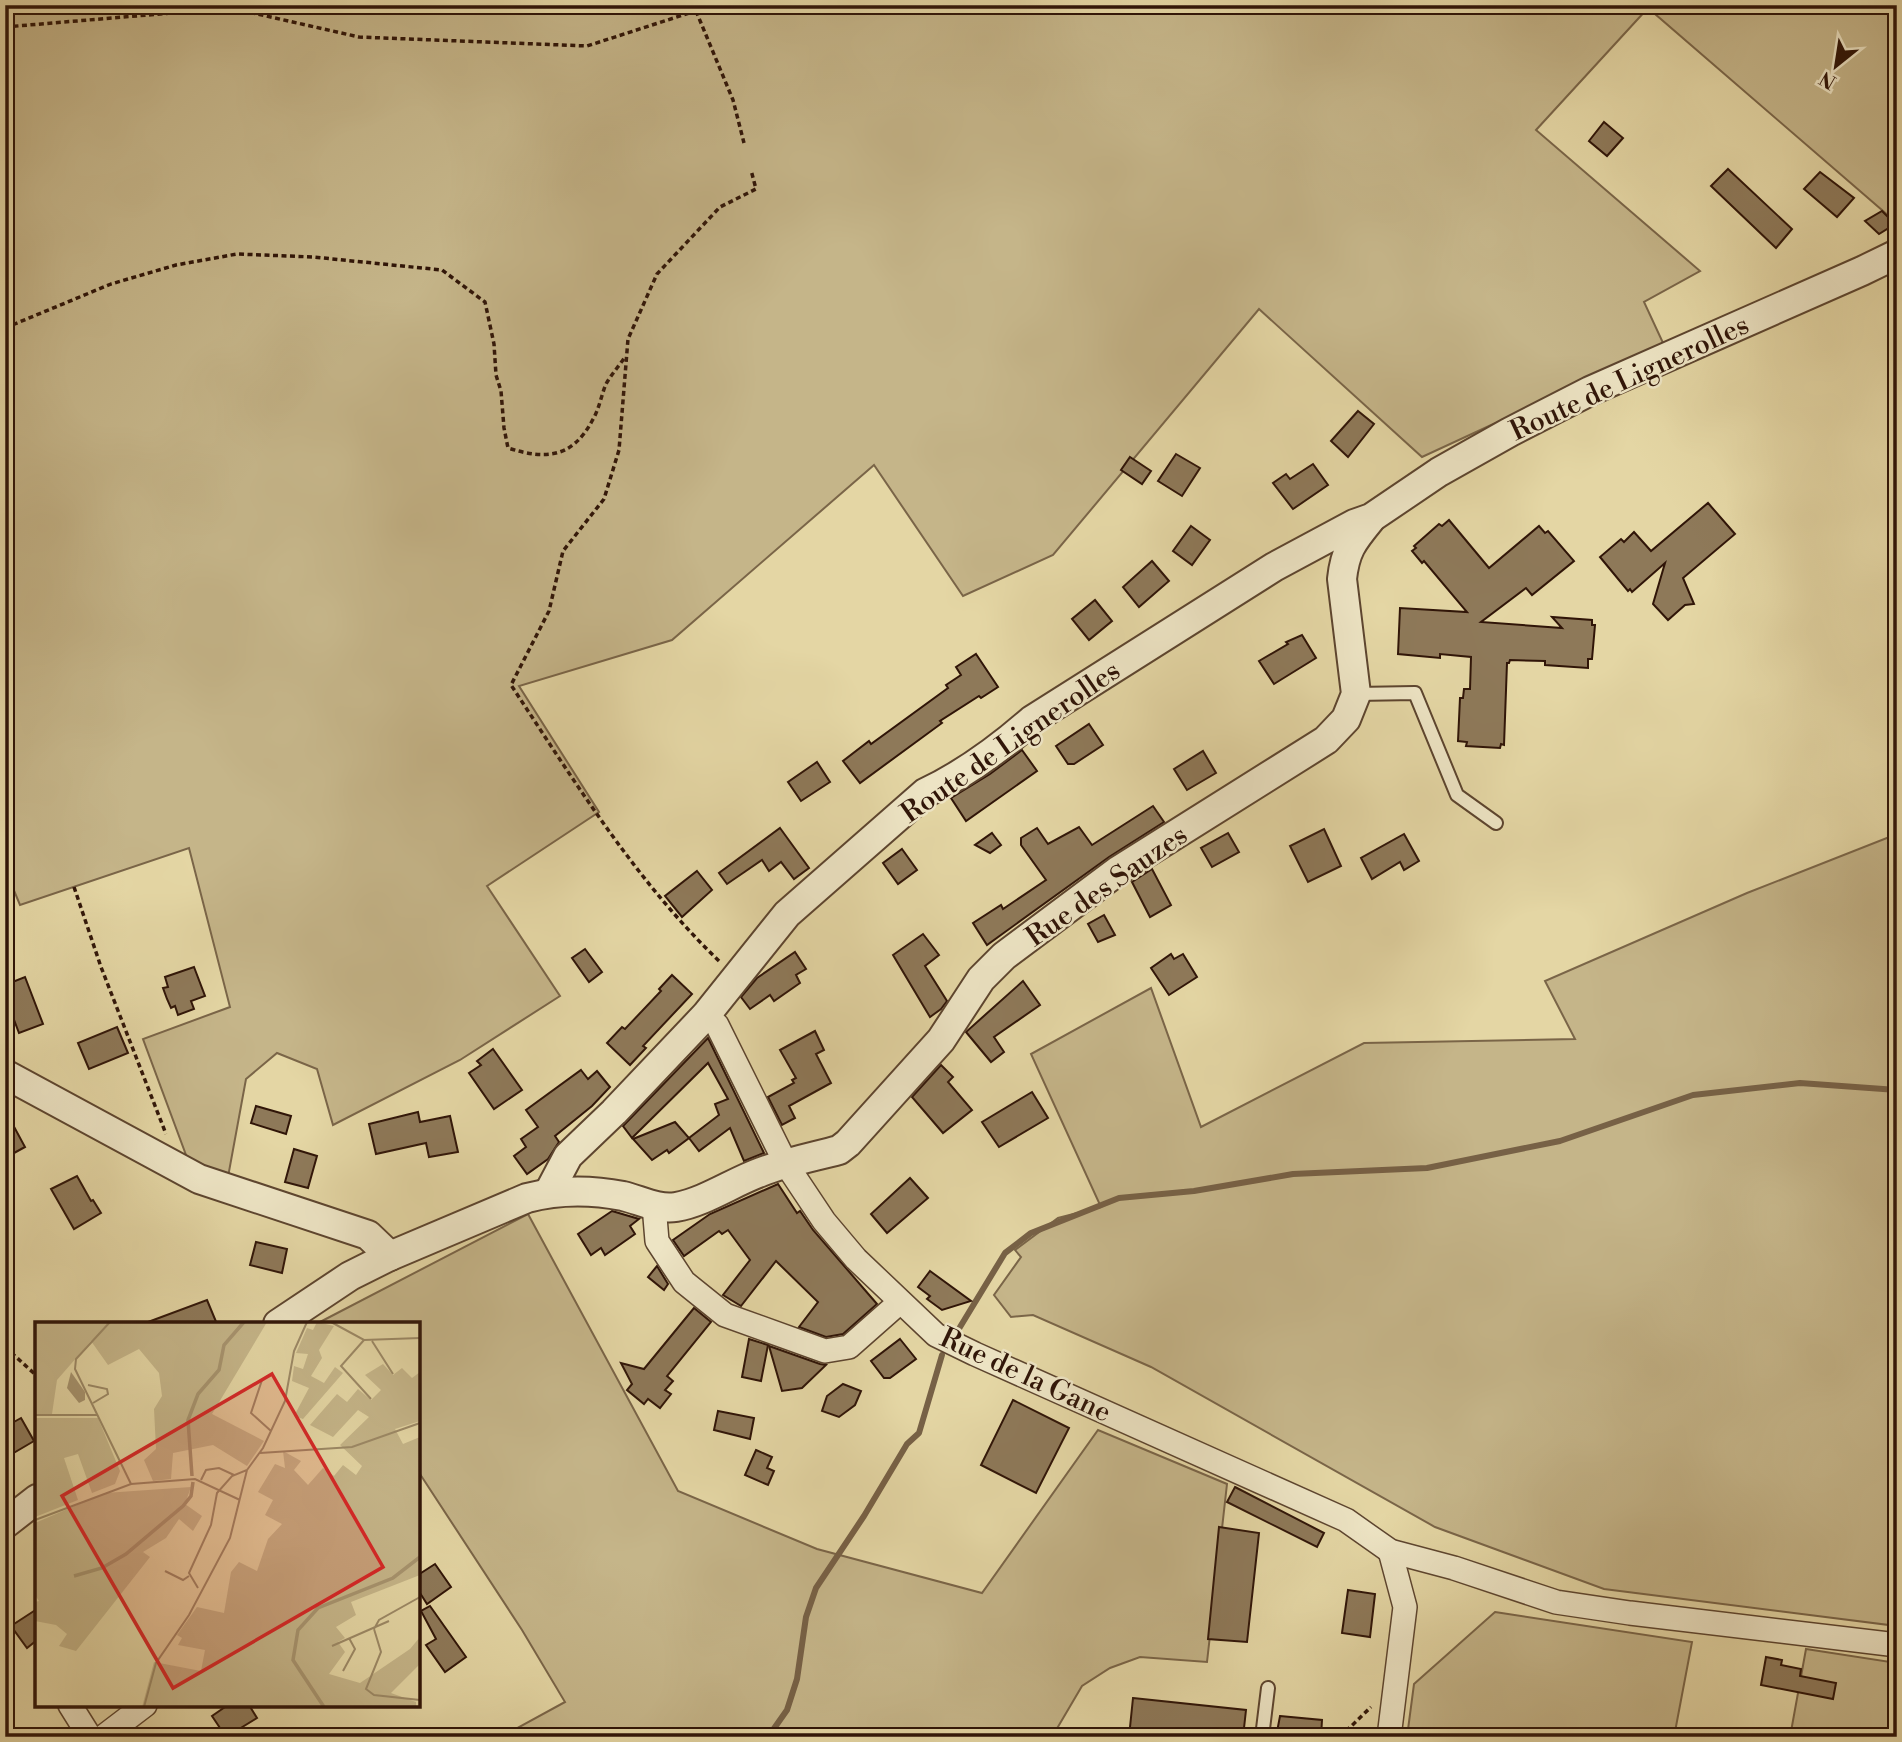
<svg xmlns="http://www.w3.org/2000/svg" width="1902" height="1742" viewBox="0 0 1902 1742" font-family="'Libre Bodoni',serif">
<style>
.green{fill:#c5b589;stroke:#7a6548;stroke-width:2}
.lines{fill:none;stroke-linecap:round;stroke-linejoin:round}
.stream{stroke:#776146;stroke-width:6}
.building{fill:#8e7959;stroke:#301508;stroke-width:2}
.service-casing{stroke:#5d452f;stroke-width:16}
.minor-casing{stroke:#5d452f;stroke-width:26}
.tertiary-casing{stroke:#5d452f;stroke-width:32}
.path{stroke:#301508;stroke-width:3.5;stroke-dasharray:5 3.5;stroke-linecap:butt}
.service{stroke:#ede4c4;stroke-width:12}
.minor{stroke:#ede4c4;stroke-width:23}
.tertiary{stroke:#ede4c4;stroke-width:28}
.labels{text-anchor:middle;stroke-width:5;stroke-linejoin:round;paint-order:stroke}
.street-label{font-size:28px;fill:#301508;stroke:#ede4c4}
.inset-river{fill:none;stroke:#a7946f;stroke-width:3.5}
.inset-road{fill:none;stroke:#9c8966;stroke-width:2}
.view{fill:#d62828;fill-opacity:0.15;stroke:#d62828;stroke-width:3.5}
.inset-edge{fill:none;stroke:#301508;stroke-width:3.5}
</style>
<rect width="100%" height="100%" fill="#e4d6a4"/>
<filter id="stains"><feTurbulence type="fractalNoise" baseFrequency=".00286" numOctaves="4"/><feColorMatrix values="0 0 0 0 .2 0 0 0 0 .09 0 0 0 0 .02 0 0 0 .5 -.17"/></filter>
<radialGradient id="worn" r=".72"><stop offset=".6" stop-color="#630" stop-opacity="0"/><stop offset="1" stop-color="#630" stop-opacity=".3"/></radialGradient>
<g class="green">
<polygon points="5,5 1897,5 1897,223 1648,8 1536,130 1700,271 1644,302 1664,345 1422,457 1259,309 1053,555 963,596 874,465 672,640 519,686 599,812 487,886 560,996 460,1060 333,1125 317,1069 277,1053 246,1079 228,1177 189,1163 143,1039 230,1007 189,848 20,905 5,869"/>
<polygon points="1897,834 1897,1626 1604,1589 1435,1527 1151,1367 1033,1315 1011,1317 994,1295 1021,1257 1015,1250 1058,1218 1101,1207 1031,1054 1151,988 1201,1127 1364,1043 1575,1039 1545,981 1747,893"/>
<polygon points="528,1214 678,1491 817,1549 982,1593 1098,1430 1227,1484 1207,1662 1140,1657 1110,1668 1082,1686 1052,1737 501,1737 565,1702 522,1630 418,1471 418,1324 320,1322"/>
<polygon points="1495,1612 1692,1642 1674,1737 1407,1737 1414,1684"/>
<polygon points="1806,1649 1897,1663 1897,1737 1790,1737"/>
</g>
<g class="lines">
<g class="stream">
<polyline points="957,1332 1005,1253 1031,1233 1119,1198 1194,1191 1293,1174 1427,1168 1560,1141 1693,1095 1800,1083 1897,1090"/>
<polyline points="768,1737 787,1710 797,1679 806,1617 816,1588 864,1516 907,1444 919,1433 942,1355"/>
</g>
</g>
<g class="building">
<polygon points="1604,122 1623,138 1607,156 1589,141"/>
<polygon points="1728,169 1792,229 1776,248 1711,186"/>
<polygon points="1820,172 1854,198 1837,217 1804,189"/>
<polygon points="1882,211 1895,224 1879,234 1865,221"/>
<polygon points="1358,411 1374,424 1348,457 1331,441"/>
<polygon points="1176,454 1200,468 1182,496 1158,481"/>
<polygon points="1130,457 1151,471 1142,484 1121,470"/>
<polygon points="1313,464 1328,485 1293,509 1273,483 1286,474 1290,479"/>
<polygon points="1708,503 1735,534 1683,578 1694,604 1685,605 1668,620 1653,604 1665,563 1632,592 1630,589 1628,591 1600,557 1621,539 1624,542 1634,532 1651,551"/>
<polygon points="1449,520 1489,568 1539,526 1545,533 1548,531 1574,561 1532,595 1526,588 1481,622 1562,628 1552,617 1592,620 1592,625 1595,625 1592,659 1588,659 1588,668 1545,665 1545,661 1510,660 1509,663 1507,663 1504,745 1501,744 1500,748 1466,746 1467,742 1458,741 1460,698 1463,698 1464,689 1470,689 1471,657 1440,654 1440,658 1398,654 1400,608 1467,612 1424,561 1422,563 1412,551 1416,548 1414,546 1439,524 1442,526"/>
<polygon points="1191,526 1210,540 1192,565 1173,551"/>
<polygon points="1152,561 1169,581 1139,607 1123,587"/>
<polygon points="1095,600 1112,621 1089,640 1072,619"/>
<polygon points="1302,635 1316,658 1274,684 1259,661 1288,644 1286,642"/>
<polygon points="976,654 998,687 981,698 979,696 940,721 942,723 860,783 843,761 869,741 871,744 948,688 946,685 961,675 956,667"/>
<polygon points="1089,724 1103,745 1074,764 1068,764 1056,746"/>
<polygon points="1022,750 1037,771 966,821 951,798 990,774"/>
<polygon points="1203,751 1216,773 1187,790 1174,769"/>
<polygon points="817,762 830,782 801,801 788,782"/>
<polygon points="1153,806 1164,822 1109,857 987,945 973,923 1001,905 1003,909 1046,880 1021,845 1021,838 1037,828 1048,844 1079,827 1092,845"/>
<polygon points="780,828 809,868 794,879 781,862 769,871 762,860 727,884 719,873"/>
<polygon points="1324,829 1341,866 1308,882 1290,846"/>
<polygon points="992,833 1001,845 990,853 975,845"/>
<polygon points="1228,833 1239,852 1212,867 1201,848"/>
<polygon points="1404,834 1419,861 1404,870 1400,862 1372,879 1361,858"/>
<polygon points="902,849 917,870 898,884 883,863"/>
<polygon points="1152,869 1171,905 1150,917 1132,882"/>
<polygon points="697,871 712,890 682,917 665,896"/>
<polygon points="1104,915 1115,935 1098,942 1088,924"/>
<polygon points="923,934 939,955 925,966 947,1001 941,1009 930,1017 893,955"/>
<polygon points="585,949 602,972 589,982 572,958"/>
<polygon points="795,952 806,969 796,975 800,983 774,1001 770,995 750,1009 741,997 757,978"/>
<polygon points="1171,954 1174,959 1183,954 1197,977 1169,995 1151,968"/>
<polygon points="194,967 205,996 191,1001 194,1009 178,1015 175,1006 171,1008 167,999 163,988 168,987 165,977"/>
<polygon points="672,975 692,994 643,1046 646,1048 630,1065 607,1043 622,1027 625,1029 661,991 659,989"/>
<polygon points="25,977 43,1024 19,1033 5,996 5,985"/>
<polygon points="1023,981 1040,1005 994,1037 1004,1052 991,1062 966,1032"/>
<polygon points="117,1027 128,1053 89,1069 78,1043"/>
<polygon points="815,1031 824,1050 816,1054 831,1083 789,1106 795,1118 782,1125 768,1097 794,1083 792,1080 796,1078 780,1050"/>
<polygon points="708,1038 764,1153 744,1161 730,1128 699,1151 689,1138 719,1115 715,1104 728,1099 708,1063 632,1138 623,1126"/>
<polygon points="493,1049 522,1090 494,1109 469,1073 481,1065 477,1061"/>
<polygon points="941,1065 953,1077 948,1082 972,1110 943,1133 912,1097"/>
<polygon points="581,1070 588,1079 597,1071 610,1087 592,1106 555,1136 559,1142 548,1159 527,1174 514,1156 526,1147 521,1139 538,1127 526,1110"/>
<polygon points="1032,1092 1048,1118 999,1147 982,1122"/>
<polygon points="256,1106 291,1116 286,1134 251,1123"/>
<polygon points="5,1110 25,1147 5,1158"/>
<polygon points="418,1112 420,1122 450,1116 458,1152 429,1157 426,1143 376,1154 369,1124"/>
<polygon points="675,1122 689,1138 669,1153 667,1150 652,1160 633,1139"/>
<polygon points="294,1149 317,1156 308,1188 285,1182"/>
<polygon points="77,1176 91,1201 93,1200 101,1213 74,1229 51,1189"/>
<polygon points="910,1178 928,1198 887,1233 871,1214"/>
<polygon points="778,1184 797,1213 800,1211 813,1230 877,1304 843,1334 826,1337 799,1327 818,1302 776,1261 741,1306 723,1295 750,1260 728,1230 722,1234 719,1231 684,1256 673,1240 710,1214"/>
<polygon points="612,1211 639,1219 630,1226 635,1234 605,1255 601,1248 591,1255 578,1234"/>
<polygon points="256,1242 287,1249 282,1273 250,1265"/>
<polygon points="657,1266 668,1284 664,1290 648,1277"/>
<polygon points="930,1271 971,1301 942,1310 927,1299 930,1296 918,1287"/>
<polygon points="207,1300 217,1324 148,1324 148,1322"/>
<polygon points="694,1308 711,1322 667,1376 673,1381 665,1390 671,1394 660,1408 648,1399 644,1404 627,1390 632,1384 621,1363 644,1369"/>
<polygon points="749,1339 768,1345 761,1381 742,1377"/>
<polygon points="900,1339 916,1359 890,1378 884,1378 871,1361"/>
<polygon points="769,1346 820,1364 826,1365 802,1388 782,1391"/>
<polygon points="843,1384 861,1391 855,1405 839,1417 822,1411 827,1396"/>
<polygon points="1013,1400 1069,1428 1036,1493 981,1465"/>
<polygon points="718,1411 754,1418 750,1439 714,1430"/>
<polygon points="21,1418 34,1441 5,1458 5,1427"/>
<polygon points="756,1450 772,1457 767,1468 774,1471 768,1485 745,1475"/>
<polygon points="1235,1487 1324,1533 1317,1547 1227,1502"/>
<polygon points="1219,1527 1259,1533 1247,1642 1208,1639"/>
<polygon points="435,1564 451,1587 427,1604 420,1593 418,1575"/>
<polygon points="1348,1590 1375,1594 1370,1637 1342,1633"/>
<polygon points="430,1606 466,1657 445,1672 426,1645 436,1639 421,1611"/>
<polygon points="37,1609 37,1640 27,1648 11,1626"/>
<polygon points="1766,1657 1782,1660 1781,1665 1801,1669 1800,1676 1836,1683 1833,1699 1761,1685"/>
<polygon points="1133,1698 1246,1710 1243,1737 1129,1737"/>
<polygon points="228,1705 249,1705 257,1718 226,1737 212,1716"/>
<polygon points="1280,1716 1322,1720 1321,1737 1276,1737"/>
</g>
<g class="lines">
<defs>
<g id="service">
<polyline points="1356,694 1415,693 1457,795 1496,823"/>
<polyline points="1262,1737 1268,1688"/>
</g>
<g id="minor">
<polyline points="706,1015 717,1025 786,1164 824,1221 856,1259 936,1335 975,1354 1346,1520 1390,1551 1454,1568 1556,1602 1630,1613 1897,1645"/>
<polyline points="654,1205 657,1241 684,1282 725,1315 825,1351 849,1347 900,1302"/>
<polyline points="70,1705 90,1737"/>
<polyline points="103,1737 145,1705"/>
<polyline points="1389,1737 1405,1607 1390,1551"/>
</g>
<g id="tertiary">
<polyline points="5,1074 199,1179 368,1235 390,1256"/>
<path d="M549,1192L568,1156L614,1112L706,1015L787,914L925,793C965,774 999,749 1032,720L1274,567L1354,524L1371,518L1439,472L1510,432L1590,391L1862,271L1897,254"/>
<path d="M278,1324L350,1276L390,1256L527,1198C557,1190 592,1190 623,1196C640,1200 658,1210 676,1207C705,1202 733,1182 761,1172C786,1162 813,1157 839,1150L848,1143L941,1040L981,979L1004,956L1119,870L1326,740L1346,719L1356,694L1342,579C1345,551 1352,542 1370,520"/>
<polyline points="5,1524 37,1499"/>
</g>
</defs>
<use href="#service" class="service-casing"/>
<use href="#minor" class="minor-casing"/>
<use href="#tertiary" class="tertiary-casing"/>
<g class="path">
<polyline points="696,11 733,100 744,143"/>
<polyline points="5,27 231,8 359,37 587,46 714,5"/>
<path d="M5,328L111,284L176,265L237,254L313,257L442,270L485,302L494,344L496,375L501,391L504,428L508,448C546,460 572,458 592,421C599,410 601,396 606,384C611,375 619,366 625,357"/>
<polyline points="74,887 101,967 166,1134"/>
<path d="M719,961C635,880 575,782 511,685L549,611L563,551L604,499L619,450L628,339L657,274L720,207L756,189L751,170"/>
<polyline points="5,1347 37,1376"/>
<polyline points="1340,1737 1371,1707"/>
</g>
<use href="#service" class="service"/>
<use href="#minor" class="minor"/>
<use href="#tertiary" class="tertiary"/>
</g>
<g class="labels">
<g class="street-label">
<text transform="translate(1629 377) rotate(-25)" y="10">Route de Lignerolles</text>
<text transform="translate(1010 741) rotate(-35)" y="10">Route de Lignerolles</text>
<text transform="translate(1106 885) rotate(-35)" y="10">Rue des Sauzes</text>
<text transform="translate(1026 1374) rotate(25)" y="10">Rue de la Gane</text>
</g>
</g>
<g transform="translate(35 1322)">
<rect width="385" height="385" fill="#e4d6a4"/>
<path d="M0,0H232L177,92L229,119L212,144L178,123L138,131L136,157L118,159L109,138L121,127L119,87L127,74L124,51L104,27L73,43L56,19L22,58L17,92H0ZM282,0L299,4L284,28L287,36L276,54L289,61L300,45L308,51L268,97L259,94L274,66L257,59L259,44L268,47L273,32L261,31L272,6L278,8ZM348,42L358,53L367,46L377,56L385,50V99L360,107L368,122L385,115V253L316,280L321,293L301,305L310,316L303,320L310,330L294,352L325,361L375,327L385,315V342L356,371L381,380V385H107L119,340L166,349L170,328L143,323L147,316L142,313L162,285L189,291L196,250L204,240L222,249L233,217L247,202L230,193L238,178L223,170L240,142L250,146L248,129L266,139L259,148L273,163L288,146L299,154L308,143L321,153L327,144L305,123L334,95L323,88L298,115L275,103L302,72L312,80L323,67L336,78L346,68L330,53ZM0,96H63L85,149L80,162L57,171L43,132L29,136L43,178L0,195ZM156,165L150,182L167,194L158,209L144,197L131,216L108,230L115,235L41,329L24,324L32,312L21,303L0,299V280L4,279L0,273V201L70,171Z" fill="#c5b589"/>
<path d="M36,50L50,70V78L44,81L32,66Z" fill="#a7946f"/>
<path class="inset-river" d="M157,154L153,98L163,72L184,48L189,23L209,0M39,254L67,246L91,232L148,184L156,174L158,160M289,385L258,338L263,308L283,286L358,256L385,235"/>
<path class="inset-road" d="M75,0L41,37L40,47L96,162M296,0L329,18L385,16M329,18L306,44L336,77M337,19L358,52M227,58L216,91L236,109M53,63L72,67L73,72L58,81M0,93H63M225,131L317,125L385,101M166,158L171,148L184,146L199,153M0,198L96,162L160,157L205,178M130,249L148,258L154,254M163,266L154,251L176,203L182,171L197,154L212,148L228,126L250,79L259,29L272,0M339,307L346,330L331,367L339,373L385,378M339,307L344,298L385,275M297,324L354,299M308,349L320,327L314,316M109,385L121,341L154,293L195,216L212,148"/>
<path class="view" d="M237,52L348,245L138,366L27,174Z"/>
<rect width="385" height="385" class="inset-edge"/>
</g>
<rect width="1902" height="1742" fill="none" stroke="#e4d6a4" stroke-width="28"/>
<rect x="7" y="7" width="1888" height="1728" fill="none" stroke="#301508" stroke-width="3.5"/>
<rect x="14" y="14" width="1874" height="1714" fill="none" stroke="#301508" stroke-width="2"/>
<g transform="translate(1836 66) rotate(210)" stroke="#ede4c4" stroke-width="5" paint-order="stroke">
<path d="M0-5L12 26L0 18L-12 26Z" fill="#301508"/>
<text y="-10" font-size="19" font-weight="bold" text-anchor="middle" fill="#301508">N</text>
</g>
<rect width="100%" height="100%" filter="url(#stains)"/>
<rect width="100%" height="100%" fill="url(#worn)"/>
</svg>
